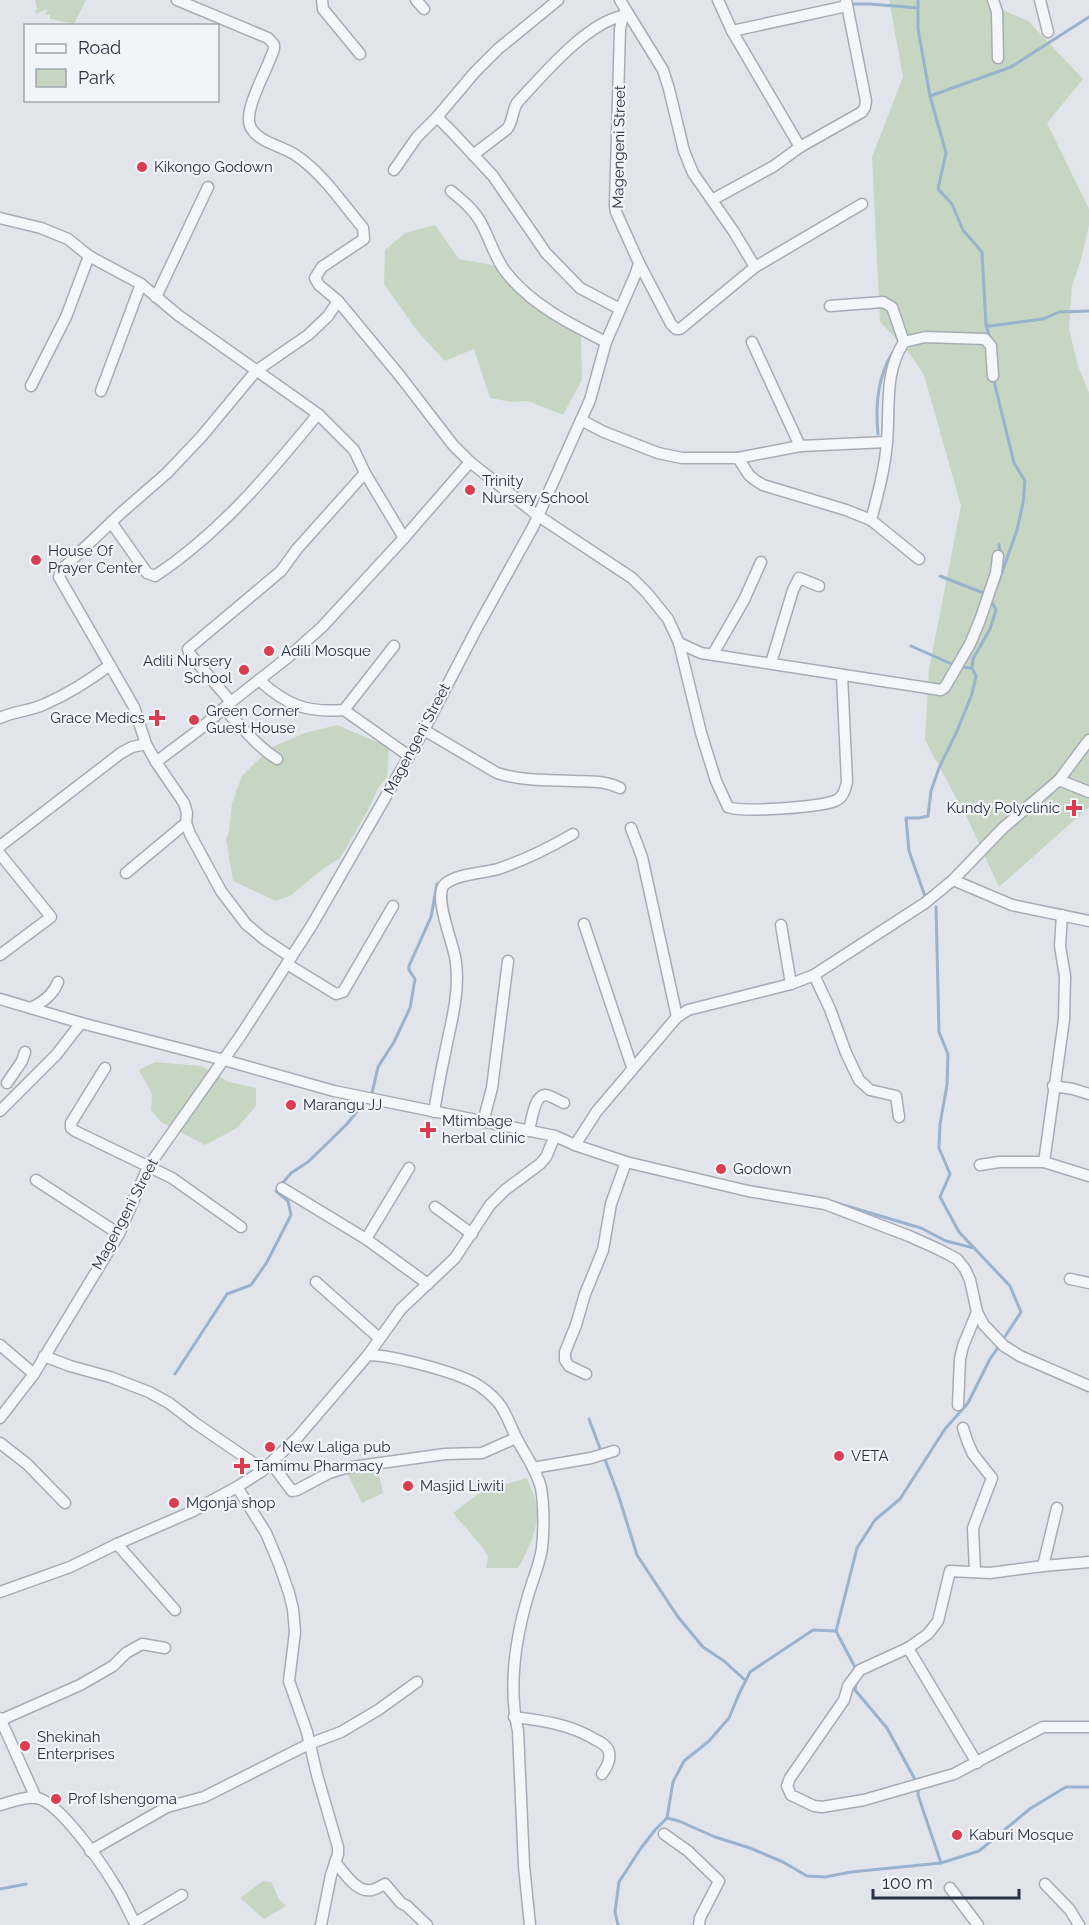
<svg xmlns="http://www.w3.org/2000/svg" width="1089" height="1925" viewBox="0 0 1089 1925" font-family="Raleway,sans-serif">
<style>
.green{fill:#c6d6c2}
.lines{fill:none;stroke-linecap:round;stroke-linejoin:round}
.stream{stroke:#99b2ce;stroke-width:3}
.minor-casing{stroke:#a6acb6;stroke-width:13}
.minor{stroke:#f5f6f9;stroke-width:10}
.poi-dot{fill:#da3c50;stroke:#f1f4f8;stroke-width:2}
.labels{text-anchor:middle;stroke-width:4.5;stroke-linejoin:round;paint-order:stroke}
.street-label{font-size:15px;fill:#283245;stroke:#f1f4f8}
.poi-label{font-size:15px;fill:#283245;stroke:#f1f4f8;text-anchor:start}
</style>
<rect width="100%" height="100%" fill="#e1e5eb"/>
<g class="green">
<polygon points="35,0 86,0 74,24 50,19 50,15 46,15 47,9 36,14 35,11 37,9"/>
<polygon points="889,0 989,0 989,4 1028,21 1083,79 1047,123 1089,209 1089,225 1080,263 1072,286 1069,329 1078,366 1089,393 1089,807 999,887 968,820 925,740 929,669 961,506 924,375 907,350 880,322 872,157 903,77"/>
<polygon points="435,225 459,259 498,266 581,336 582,380 563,415 528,401 512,402 490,398 474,349 445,361 418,332 384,284 385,250 405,233"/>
<polygon points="337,725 389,747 387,777 378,788 368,810 341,857 320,871 290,896 276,901 233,881 226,839 229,832 232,803 242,776 270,748 305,733"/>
<polygon points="155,1062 201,1066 229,1082 256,1088 256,1106 237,1128 205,1145 161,1122 151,1110 152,1094 139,1070"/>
<polygon points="362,1464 379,1474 383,1493 362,1503 346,1471"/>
<path d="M527,1478C530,1488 537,1500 537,1510C538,1531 528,1550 518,1568H486L488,1557L483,1548L453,1513L482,1491Z"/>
<polygon points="263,1881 271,1882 279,1899 286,1906 264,1919 240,1898"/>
</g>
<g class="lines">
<g class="stream">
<polyline points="918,0 918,29 930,96"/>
<polyline points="849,4 870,4 918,8"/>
<polyline points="986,325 990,326 1043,319 1059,312 1089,311"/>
<polyline points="990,338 986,325 982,252 963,230 952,204 938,189 946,153 930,96 1011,67 1089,17"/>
<polyline points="993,377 1014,463 1025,481 1023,503 1017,530 996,589"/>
<path d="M878,434C875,405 877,377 893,352"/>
<polyline points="999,544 1000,554"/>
<polyline points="940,576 986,594"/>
<polyline points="911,646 954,665"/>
<polyline points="960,667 972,668"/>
<polyline points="926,899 909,851 906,818 919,818 928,816 931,791 939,768 957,731 972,694 976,676 972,668 973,659 990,629 996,610 991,600"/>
<polyline points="936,907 939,1032 948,1054 947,1085 940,1124 939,1148 950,1174 940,1197 959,1232 1010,1286 1021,1312 1004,1338"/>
<polyline points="372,1093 378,1067 394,1042 410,1008 415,979 409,970 409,966 431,917 437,884"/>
<polyline points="833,1202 921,1228 946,1241 974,1248"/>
<polyline points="175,1374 227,1294 251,1285 267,1262 291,1215 288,1201 276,1191 291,1173 308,1162 346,1125 366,1101"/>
<polyline points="589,1419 601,1451"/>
<polyline points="604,1457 618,1494 637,1555 678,1617 703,1647 724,1661 746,1681"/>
<polyline points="857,1671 836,1631 857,1548 875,1520 900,1499 945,1429 968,1403 990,1359 999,1346"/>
<polyline points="856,1683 855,1690 887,1728 918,1785 918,1795 941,1863"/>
<polyline points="667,1818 673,1782 684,1761 709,1741 729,1718 739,1694 750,1672 813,1630 836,1631"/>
<polyline points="0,1889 26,1884"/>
<polyline points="618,1925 615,1912 619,1882 641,1848 655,1830 667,1818 679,1821 715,1837 750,1848 783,1862 807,1876 825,1877 851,1872 941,1863 979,1851 1031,1808 1066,1787 1089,1787"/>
</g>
<defs>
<g id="minor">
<path d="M177,0L268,38C270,40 273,43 274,45C275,50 272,54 270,59C265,74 242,113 251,128C259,142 281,146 294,154C322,172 342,203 363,228L364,239L322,267L315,278L319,285L338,301L400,376L453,445L470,462L537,515L632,578L647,593L668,619L679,643L701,733L716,781L728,807C743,813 818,807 835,801C843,798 845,790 847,782L842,675"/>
<polyline points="322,0 323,9 360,54"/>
<polyline points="416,0 424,9"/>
<polyline points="718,0 732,31 800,147"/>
<polyline points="993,0 997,12 998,58"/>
<polyline points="1040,0 1048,32"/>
<polyline points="626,10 663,70 669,89 684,151 693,173 734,232 755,267"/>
<polyline points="732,31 847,6"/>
<polyline points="437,117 453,133 493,176 546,253 580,288 620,309"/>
<path d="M473,155L507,129C513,122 512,111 517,103C541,77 587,22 623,16"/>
<polyline points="394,170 417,137 437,117 475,72 498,49 558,0"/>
<path d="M451,191C462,200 473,209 480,221C489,237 494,256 505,271C530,304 570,324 606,342"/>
<polyline points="712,200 774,166 800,147 862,112 865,107 866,101 846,0"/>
<polyline points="0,218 41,228 68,239 89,256 141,284 178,315 318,414 354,450 365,473 404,538"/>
<polyline points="639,263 671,324 676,329 680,329 755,267 862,204"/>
<polyline points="156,297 208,187"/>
<polyline points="830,306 883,302 892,307 904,342"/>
<polyline points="752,342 800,446"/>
<polyline points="31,386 66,317 89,256"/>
<polyline points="101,391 141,284"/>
<polyline points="581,420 604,432 658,453 682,458 738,458 800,446 887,442"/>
<polyline points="738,458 749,475 755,480 763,485 846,510 871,520 919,559"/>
<path d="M871,520C878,494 885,468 887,442C890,407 884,372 904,342L925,337L985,339L991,346L993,376"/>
<path d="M111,522L147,573L155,576C220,533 269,474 318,414"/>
<polyline points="679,643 701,653 941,690 945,687 970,644 980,620 996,573 998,556"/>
<polyline points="713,654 744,600 761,562"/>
<polyline points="771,663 793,590 799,578 819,586"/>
<path d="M259,680C286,705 307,713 344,710L394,646"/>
<polyline points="231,702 189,653 188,649 281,571 297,549 365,473"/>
<path d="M224,709C242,726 256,746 277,759"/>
<polyline points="344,710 409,756"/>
<path d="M0,718C14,711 31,711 45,704C68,694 90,680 110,665"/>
<path d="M424,730L497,773C522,781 547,780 573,781C590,782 604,780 620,788"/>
<polyline points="156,762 200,729 231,702 287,658 322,627 404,538 470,462"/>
<polyline points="1059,780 1089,792"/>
<polyline points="631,828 642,857 677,1017"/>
<polyline points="0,846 121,753 132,747 146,744"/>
<polyline points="0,854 51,917 0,955"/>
<polyline points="126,873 186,823"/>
<polyline points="953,880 1012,905 1089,921"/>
<polyline points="584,924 632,1067"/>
<polyline points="781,925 791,984"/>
<polyline points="291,957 264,939 246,924 221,891 190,834 186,823 187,813 184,803 156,762 146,744 134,707 59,577 61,570 121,513 167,473 202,436 256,371 308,335 328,316 338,301"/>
<polyline points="287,964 336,994 343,992 393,906"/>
<polyline points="814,975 830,1009 846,1053 859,1080 870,1090 896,1096 899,1117"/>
<polyline points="0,999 81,1023 224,1060 334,1091 555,1136 575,1145 626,1162 748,1191 825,1204 909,1236 938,1249 957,1259 965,1269 970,1280 977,1312 984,1325 1004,1346 1020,1356 1089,1386"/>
<path d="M31,1008C43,1002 53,995 58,982"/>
<polyline points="105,1068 71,1123 71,1128 75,1131 172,1178 241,1227"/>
<polyline points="7,1083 22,1061 25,1052"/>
<polyline points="1053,1086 1073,1089 1089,1094"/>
<polyline points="0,1111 56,1055 81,1023"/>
<path d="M434,1112C437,1094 440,1076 444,1058C450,1026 460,995 456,963C455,946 432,896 445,884C456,874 484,873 498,869C525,860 549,848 573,834"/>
<polyline points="483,1122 492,1088 508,961"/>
<path d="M529,1131C531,1123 534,1096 545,1095C550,1095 559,1101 564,1103"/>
<polyline points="575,1145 597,1111 677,1017 688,1010 791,984 814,975 925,903 953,880 1003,828 1059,780 1089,740"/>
<polyline points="1044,1162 1064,1020 1065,976 1060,946 1062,915"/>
<polyline points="980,1165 999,1162 1044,1162 1089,1176"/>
<polyline points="36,1180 119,1234"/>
<polyline points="282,1188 366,1239 428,1284"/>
<polyline points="435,1207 472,1234"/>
<polyline points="366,1239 409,1168"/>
<polyline points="1070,1279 1089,1283"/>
<polyline points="316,1282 379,1338"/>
<polyline points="0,1345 34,1374"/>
<path d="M368,1355C392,1355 462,1373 481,1387C505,1404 505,1415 517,1439C525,1455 537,1470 541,1488C544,1505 544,1531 542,1548C540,1564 532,1581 528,1596C515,1640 508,1686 518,1731L524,1866L530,1925"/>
<polyline points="44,1356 70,1366 110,1377 149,1392 169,1403 195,1423 252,1462 262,1471"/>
<polyline points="586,1374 569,1366 565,1360 565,1352 576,1325 585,1294 603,1250 611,1204 626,1162"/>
<polyline points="958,1405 960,1359 963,1346 977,1312"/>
<polyline points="0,1418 34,1374 119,1234 148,1167 241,1035 312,925 424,730 477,628 533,527 590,400 606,342 636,273 639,263 616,212 615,206 620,29 623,16 626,10 620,0"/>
<polyline points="963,1428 968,1443 973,1454 992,1478 973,1528 975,1572"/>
<polyline points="0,1443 27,1464 65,1503"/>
<polyline points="271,1463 292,1491 297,1490 329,1473 345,1468 445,1454 482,1453 516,1438"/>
<polyline points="533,1468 591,1458 614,1451"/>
<polyline points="237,1487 266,1533 279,1564 289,1593 293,1609 295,1632 289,1681 307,1732 317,1775 338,1847 338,1854 331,1875 321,1925"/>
<polyline points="117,1544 175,1610"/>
<polyline points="1089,1562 1043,1566 990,1573 950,1571 938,1621 928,1634 908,1648 860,1670 848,1686 844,1700 790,1778 787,1786 791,1795 814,1806 822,1807 864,1800 954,1774 1043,1727 1089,1727"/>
<polyline points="1043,1566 1057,1508"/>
<polyline points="0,1592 70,1567 117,1544 191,1512 237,1487 262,1471 297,1438 368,1355 401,1309 455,1258 490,1205 505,1190 540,1164 546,1157 555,1136"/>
<polyline points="908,1648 977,1763"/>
<path d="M514,1717C544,1721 570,1724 596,1740C601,1742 608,1747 609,1752C611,1761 606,1768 602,1774"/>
<polyline points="0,1718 36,1798"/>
<polyline points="1,1720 80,1685 113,1666 126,1653 142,1644 165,1648"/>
<path d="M0,1805C11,1802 25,1796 37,1798C59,1802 102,1864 114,1884C123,1897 128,1911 136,1925"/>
<polyline points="664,1834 688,1851 719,1881 700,1918 699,1925"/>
<polyline points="90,1851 167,1807 204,1797 309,1744 341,1732 378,1710 417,1682"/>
<path d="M335,1862C344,1872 356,1893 372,1890C376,1889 381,1886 385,1884L401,1903L407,1906L427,1925"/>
<polyline points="1045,1884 1070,1910 1079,1925"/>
<polyline points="950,1888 978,1925"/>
<polyline points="135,1923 182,1895"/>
</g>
</defs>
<use href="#minor" class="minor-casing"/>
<use href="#minor" class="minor"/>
</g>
<g class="poi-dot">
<circle cx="142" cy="167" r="6"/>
<circle cx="470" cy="490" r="6"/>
<circle cx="36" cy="560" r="6"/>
<circle cx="269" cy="651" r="6"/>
<circle cx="244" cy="670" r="6"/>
<path d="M154 709h6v6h6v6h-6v6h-6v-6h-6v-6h6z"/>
<circle cx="194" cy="720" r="6"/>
<path d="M1071 799h6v6h6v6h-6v6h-6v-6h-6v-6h6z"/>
<circle cx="291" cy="1105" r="6"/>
<path d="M425 1121h6v6h6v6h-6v6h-6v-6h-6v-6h6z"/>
<circle cx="721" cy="1169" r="6"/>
<circle cx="270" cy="1447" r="6"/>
<circle cx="839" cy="1456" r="6"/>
<path d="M239 1457h6v6h6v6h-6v6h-6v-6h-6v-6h6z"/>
<circle cx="408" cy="1486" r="6"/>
<circle cx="174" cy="1503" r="6"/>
<circle cx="25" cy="1746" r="6"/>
<circle cx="56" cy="1799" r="6"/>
<circle cx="957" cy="1835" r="6"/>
</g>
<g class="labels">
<g class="street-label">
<text transform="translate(619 147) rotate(-89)" y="5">Magengeni Street</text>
<text transform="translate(417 739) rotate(-62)" y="5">Magengeni Street</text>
<text transform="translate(125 1214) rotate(-62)" y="5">Magengeni Street</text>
</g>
<g class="poi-label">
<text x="154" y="172">Kikongo Godown</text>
<text x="482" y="486">Trinity<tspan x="482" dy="17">Nursery School</tspan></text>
<text x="48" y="556">House Of<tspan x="48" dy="17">Prayer Center</tspan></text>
<text x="281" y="656">Adili Mosque</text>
<text x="232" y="666" text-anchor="end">Adili Nursery<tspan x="232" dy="17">School</tspan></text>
<text x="206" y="716">Green Corner<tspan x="206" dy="17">Guest House</tspan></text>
<text x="145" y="723" text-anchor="end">Grace Medics</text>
<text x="1060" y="813" text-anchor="end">Kundy Polyclinic</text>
<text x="303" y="1110">Marangu JJ</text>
<text x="442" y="1126">Mtimbage<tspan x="442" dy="17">herbal clinic</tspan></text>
<text x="733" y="1174">Godown</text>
<text x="282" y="1452">New Laliga pub</text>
<text x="851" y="1461">VETA</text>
<text x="254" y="1471">Tamimu Pharmacy</text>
<text x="420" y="1491">Masjid Liwiti</text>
<text x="186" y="1508">Mgonja shop</text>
<text x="37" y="1742">Shekinah<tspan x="37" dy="17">Enterprises</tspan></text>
<text x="68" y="1804">Prof Ishengoma</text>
<text x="969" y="1840">Kaburi Mosque</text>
</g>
</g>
<rect x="24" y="24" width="195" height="78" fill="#f1f4f8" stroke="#a1a6b0" stroke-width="1.5"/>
<rect x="36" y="44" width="30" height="9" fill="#f5f6f9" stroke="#a1a6b0" stroke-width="1.5"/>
<text x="78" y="54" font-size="18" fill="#283245">Road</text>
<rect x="36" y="69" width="30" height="18" fill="#c6d6c2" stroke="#a1a6b0" stroke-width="1.5"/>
<text x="78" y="84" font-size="18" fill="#283245">Park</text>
<path d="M873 1889v9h146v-9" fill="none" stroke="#283245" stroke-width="3"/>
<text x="882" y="1889" font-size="18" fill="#283245" stroke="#f1f4f8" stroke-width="4.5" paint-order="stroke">100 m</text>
</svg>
